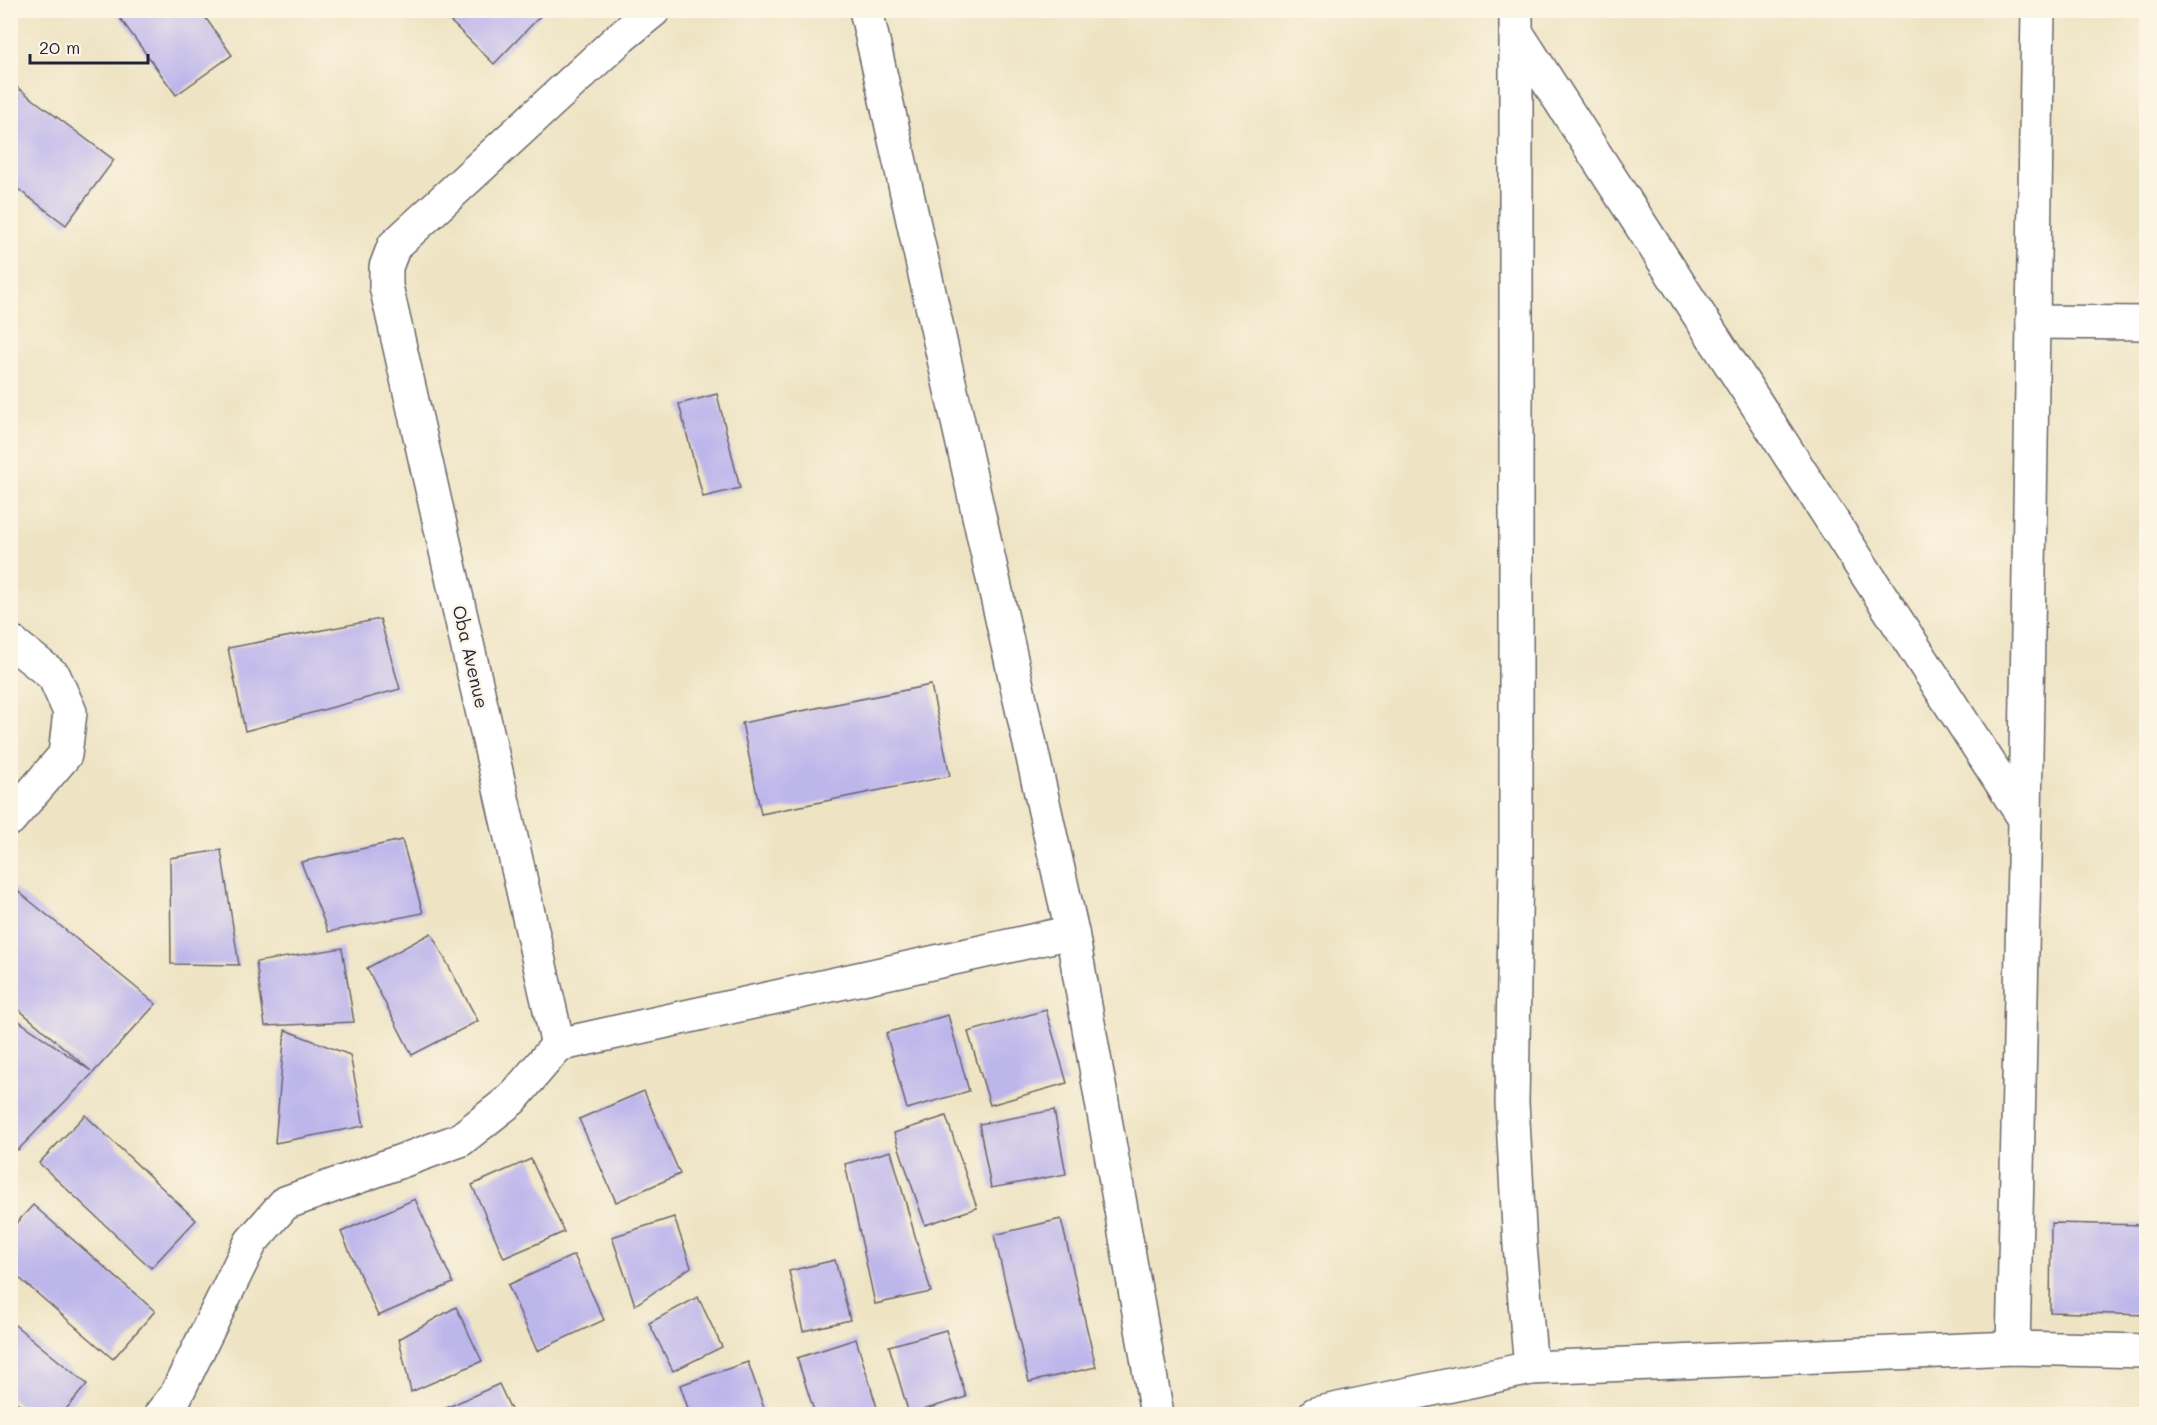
<svg xmlns="http://www.w3.org/2000/svg" width="2157" height="1425" viewBox="0 0 2157 1425" font-family="Mali,sans-serif">
<style>
.building{fill:#bdb6eb}
.lines{fill:none;stroke-linecap:round;stroke-linejoin:round}
.minor-casing{stroke:#69666b;stroke-width:36}
.minor{stroke:#fff;stroke-width:33}
.labels{text-anchor:middle;stroke-width:5;stroke-linejoin:round;paint-order:stroke}
.street-label{font-size:18px;fill:#22223b;stroke:#fcf5e5}
</style>
<rect width="100%" height="100%" fill="#fcf5e5"/>
<filter id="ink" filterUnits="userSpaceOnUse"><feTurbulence type="fractalNoise" baseFrequency=".0167" numOctaves="2"/><feDisplacementMap in="SourceGraphic" scale="12" xChannelSelector="R" yChannelSelector="G"/><feConvolveMatrix kernelMatrix="1 2 1 2 8 2 1 2 1" color-interpolation-filters="sRGB"/></filter>
<filter id="wash" filterUnits="userSpaceOnUse"><feTurbulence type="fractalNoise" baseFrequency=".008" numOctaves="4" result="noise"/><feDisplacementMap in="SourceGraphic" scale="24" xChannelSelector="R" yChannelSelector="G"/><feGaussianBlur stdDeviation="1.35" result="paint"/><feColorMatrix in="noise" values="0 0 0 0 0 0 0 0 0 0 0 0 0 0 0 0 0 1.4 0 .05"/><feComposite in="paint" operator="in"/></filter>
<g filter="url(#wash)">
<rect width="100%" height="100%" fill="#eee4c4"/>
<g id="blocks">
<g class="building">
<polygon points="114,10 200,10 232,55 176,95"/>
<polygon points="439,10 546,10 494,64"/>
<polygon points="10,82 114,160 66,225 10,183"/>
<polygon points="717,394 740,488 703,497 679,404"/>
<polygon points="380,619 400,689 245,731 228,648"/>
<polygon points="931,685 950,776 761,814 742,723"/>
<polygon points="402,840 423,913 328,932 301,862"/>
<polygon points="221,850 239,965 171,964 170,858"/>
<polygon points="14,888 156,1004 93,1073 18,1150 10,1143 10,1015 91,1071 10,1002 10,891"/>
<polygon points="431,933 478,1021 412,1055 367,968"/>
<polygon points="342,948 354,1022 265,1026 256,962"/>
<polygon points="1046,1010 1067,1083 990,1105 968,1032"/>
<polygon points="948,1015 969,1091 907,1109 886,1033"/>
<polygon points="285,1030 350,1055 364,1126 275,1143"/>
<polygon points="644,1091 680,1174 616,1202 579,1119"/>
<polygon points="1054,1110 1066,1174 991,1188 979,1124"/>
<polygon points="85,1115 196,1220 151,1268 39,1163"/>
<polygon points="946,1116 977,1208 925,1225 894,1133"/>
<polygon points="891,1151 931,1292 875,1304 845,1164"/>
<polygon points="531,1159 564,1232 504,1258 472,1185"/>
<polygon points="415,1199 453,1283 378,1316 341,1232"/>
<polygon points="33,1205 155,1311 113,1359 10,1270 10,1230"/>
<polygon points="674,1217 691,1267 635,1305 612,1237"/>
<polygon points="1061,1219 1096,1367 1029,1382 994,1235"/>
<polygon points="2051,1223 2146,1225 2146,1315 2050,1312"/>
<polygon points="574,1255 604,1320 537,1351 508,1285"/>
<polygon points="835,1260 850,1320 803,1331 789,1271"/>
<polygon points="698,1297 722,1347 673,1371 649,1323"/>
<polygon points="456,1307 482,1361 411,1392 399,1339"/>
<polygon points="10,1321 87,1384 62,1414 31,1414 10,1397"/>
<polygon points="946,1330 966,1397 909,1414 889,1346"/>
<polygon points="856,1339 879,1414 815,1414 797,1358"/>
<polygon points="748,1362 766,1414 690,1414 680,1385"/>
<polygon points="499,1384 513,1414 433,1414"/>
</g>
</g>
</g>
<g filter="url(#ink)">
<use href="#blocks" fill-opacity="0" stroke="#69666b" stroke-width="1.5"/>
<g class="lines">
<defs>
<g id="minor">
<polyline points="1516,10 1516,856 1512,1103 1520,1246 1531,1368 2013,1348 2146,1351"/>
<polyline points="1516,32 2025,819"/>
<polyline points="2033,322 2146,323"/>
<polyline points="10,641 54,676 70,712 65,755 10,819"/>
<polyline points="1072,932 1157,1414"/>
<polyline points="558,1045 386,286 386,267 394,246 621,37 654,10"/>
<polyline points="2013,1348 2025,819 2038,10"/>
<polyline points="161,1414 175,1397 251,1242 285,1203 460,1140 512,1099 558,1045 1072,932 866,10"/>
<polyline points="1315,1414 1531,1368"/>
</g>
</defs>
<use href="#minor" class="minor-casing"/>
<use href="#minor" class="minor"/>
</g>
</g>
<g class="labels">
<g class="street-label">
<text transform="translate(470 657) rotate(77)" y="6">Oba Avenue</text>
</g>
</g>
<rect width="2157" height="1425" fill="none" stroke="#fcf5e5" stroke-width="36"/>
<path d="M30 54v9h118v-9" fill="none" stroke="#22223b" stroke-width="3"/>
<text x="39" y="54" font-size="18" fill="#22223b" stroke="#fcf5e5" stroke-width="4.5" paint-order="stroke">20 m</text>
</svg>
